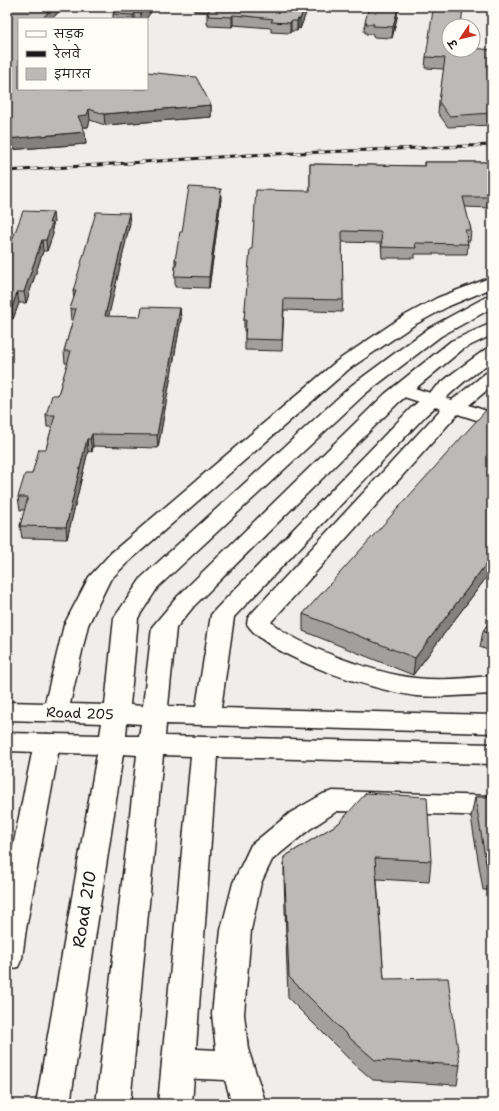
<svg xmlns="http://www.w3.org/2000/svg" width="499" height="1111" viewBox="0 0 499 1111" font-family="'Shantell Sans','Playpen Sans Deva',sans-serif">
<style>
.lines{fill:none;stroke-linecap:round;stroke-linejoin:round}
.street-casing{stroke:#1c1c1c;stroke-width:3}
.secondary-casing{stroke:#1c1c1c;stroke-width:3}
.street{fill:#fdfcf7;fill-rule:evenodd}
.secondary{fill:#fdfcf7;fill-rule:evenodd}
.rail-casing{stroke:#1c1c1c;stroke-width:3}
.rail{stroke:#fdfcf7;stroke-width:2;stroke-dasharray:6;stroke-linecap:butt}
.wall{fill:#a1a09d;stroke:#1c1c1c}
.shaded-wall{fill:#83827f;stroke:#1c1c1c}
.building{fill:#bbbab6;stroke:#1c1c1c}
.labels{text-anchor:middle;stroke-width:3;stroke-linejoin:round;paint-order:stroke}
.street-label{font-size:14px;fill:#1c1c1c;stroke:#fdfcf7}
.near-street-label{font-size:17px;fill:#1c1c1c;stroke:#fdfcf7}
</style>
<rect width="100%" height="100%" fill="#f0eeea"/>
<filter id="ink" filterUnits="userSpaceOnUse"><feTurbulence type="fractalNoise" baseFrequency=".025" numOctaves="2"/><feDisplacementMap in="SourceGraphic" scale="8" xChannelSelector="R" yChannelSelector="G"/><feConvolveMatrix kernelMatrix="1 2 1 2 8 2 1 2 1" color-interpolation-filters="sRGB"/></filter>
<g filter="url(#ink)">
<g class="lines">
<defs>
<g id="street">
<path d="M492,372V386L469,405L492,413V425L458,414L455,417L271,622C299,647 378,674 415,678C441,681 467,678 492,676V694C467,695 441,698 416,696C376,691 269,658 247,624L248,618L252,613L441,409L395,394L393,390L395,386L402,384L452,400L486,373Z"/>
<polygon points="47,734 56,736 60,743 26,929 22,958 18,967 7,971 7,876 34,743 38,736"/>
<polygon points="333,791 492,796 492,816 337,811 310,829 272,860 261,883 251,930 244,1014 248,1049 266,1104 232,1104 225,1080 178,1078 166,1074 162,1063 166,1052 178,1048 216,1050 212,1014 221,930 233,883 251,845 290,813 323,794"/>
</g>
<path id="secondary" d="M492,277V288L449,306L414,325L349,369L127,563L110,580L88,625L70,704L105,705L114,618L142,577L352,385L429,328L486,297L492,296V308L441,336L366,393L158,587L138,618L130,705L143,706L152,627L178,596L385,394L451,341L492,323V335L463,349L399,402L194,606L176,628L168,706L196,707L211,615L215,610L412,407L453,373L486,349L492,348V361L465,381L426,415L234,617L221,708L492,715V733L166,724L165,736L492,744V764L217,757L192,1104H158L191,756L163,755L130,1104H96L137,755L123,754L70,1104H36L97,754L7,751V733L100,735L102,723L7,720V702L45,703L64,625L89,577L111,553L337,361L402,317L437,298ZM127,723L141,724L139,736H126Z"/>
</defs>
<use href="#street" class="street-casing"/>
<use href="#secondary" class="secondary-casing"/>
<use href="#street" class="street"/>
<use href="#secondary" class="secondary"/>
<defs>
<polyline id="rail" points="7,171 249,155 492,145"/>
</defs>
<use href="#rail" class="rail-casing"/>
<use href="#rail" class="rail"/>
</g>
<g class="wall">
<polygon points="7,7 63,7 52,19 19,19 19,89 211,105 211,117 105,125 90,120 88,127 83,127 86,144 7,150"/>
<polygon points="118,7 158,7 158,9 153,9 146,19 113,19 113,14"/>
<polygon points="194,7 308,7 300,29 298,28 297,31 291,31 290,33 271,32 271,28 246,26 233,25 232,27 208,26 208,24 207,24 207,14 208,12 194,11"/>
<polygon points="396,8 397,18 392,38 373,37 373,34 366,34 366,32 364,32 365,22"/>
<polygon points="449,50 492,50 492,125 448,127 438,113 439,102 444,69 425,68 426,57"/>
<polygon points="424,162 492,162 492,208 465,207 471,230 470,241 467,241 468,244 467,254 415,254 415,258 382,258 381,243 342,242 343,300 342,312 284,310 282,351 245,350 245,331 244,331 244,320 252,249 310,191 310,164 424,166"/>
<polygon points="221,199 209,288 175,287 175,260 182,232"/>
<polygon points="54,222 52,228 53,234 47,251 43,251 26,303 19,303 13,319 7,319 7,254"/>
<polygon points="130,223 108,317 140,317 180,308 181,319 158,448 93,446 92,452 88,451 67,539 22,538 20,526 25,510 20,510 18,497 32,474 46,449 52,427 47,427 46,415 58,395 68,363 65,363 64,351 73,320 71,320 70,309 74,298 73,291"/>
<polygon points="492,410 492,570 413,675 303,631 303,614"/>
<polygon points="492,618 492,652 480,647 483,631"/>
<polygon points="475,797 492,797 492,890 483,890 471,817"/>
<polygon points="339,823 431,861 429,882 377,879 384,979 460,1065 457,1085 373,1080 351,1061 288,998 284,878 284,857"/>
</g>
<g class="shaded-wall">
<polygon points="53,7 63,7 52,19 42,19"/>
<polygon points="147,7 153,7 153,9 146,19 141,19 141,14"/>
<polygon points="305,7 308,7 308,8 300,29 300,19"/>
<polygon points="398,8 397,18 392,38 393,27"/>
<polygon points="135,13 135,19 133,19 133,15"/>
<polygon points="233,15 233,25 232,27 232,17"/>
<polygon points="298,19 298,28 297,31 297,21"/>
<polygon points="291,21 291,31 290,33 290,23"/>
<polygon points="211,105 211,117 105,125 104,114"/>
<polygon points="89,109 90,120 88,127 79,127 78,116"/>
<polygon points="85,132 86,144 7,150 7,139"/>
<polygon points="221,189 221,199 209,288 209,277"/>
<polygon points="53,212 54,222 52,228 53,234 47,251 46,240 49,223"/>
<polygon points="129,213 130,223 106,328 105,316"/>
<polygon points="42,240 43,251 26,303 24,292"/>
<polygon points="17,292 19,303 13,319 12,308"/>
<polygon points="180,308 181,319 158,448 157,435"/>
<polygon points="92,434 93,446 92,452 90,439"/>
<polygon points="87,439 88,451 67,539 66,527"/>
<polygon points="492,556 492,570 413,675 415,658"/>
</g>
<g class="building">
<polygon points="7,7 53,7 42,19 19,19 19,89 147,89 147,72 196,77 211,105 104,114 89,109 87,115 78,116 85,132 7,139"/>
<polygon points="118,7 147,7 144,11 141,14 135,13 133,15 113,14"/>
<polygon points="211,7 305,7 300,19 298,19 297,21 291,21 290,23 271,22 273,19 246,16 233,15 232,17 208,16 209,14 207,14"/>
<polygon points="369,7 396,7 396,8 398,8 393,27 373,26 374,24 366,24 367,22 365,22"/>
<polygon points="441,7 463,7 461,26 449,26 449,50 473,50 473,48 492,50 492,113 449,116 439,102 445,58 426,57 433,10 440,8"/>
<polygon points="424,162 492,162 492,197 463,197 471,230 465,230 468,244 415,243 416,248 382,247 381,232 342,231 343,300 284,299 282,340 245,339 246,320 244,320 250,249 252,249 256,190 310,191 310,164 425,166"/>
<polygon points="189,187 221,189 209,277 174,276 177,260 175,260 180,232 182,232"/>
<polygon points="23,211 53,212 49,223 52,223 46,240 42,240 24,292 17,292 12,308 7,308 7,254"/>
<polygon points="96,212 129,213 105,316 140,317 142,307 180,308 157,435 92,434 90,439 87,439 66,527 20,526 28,497 18,497 25,474 32,474 39,449 46,449 55,415 46,415 52,395 58,395 71,351 64,351 76,309 70,309 76,291 73,291"/>
<polygon points="487,409 492,410 492,556 415,658 303,614"/>
<polygon points="492,618 492,635 483,631"/>
<polygon points="366,793 427,797 431,861 375,858 384,979 448,978 460,1065 375,1060 352,1040 289,977 284,857 339,823"/>
<polygon points="475,797 492,797 492,869 487,869"/>
</g>
</g>
<g class="labels">
<g class="street-label">
<text transform="translate(80 713) rotate(2)" y="5">Road 205</text>
</g>
<g class="near-street-label">
<text transform="translate(84 909) rotate(-81)" y="6">Road 210</text>
</g>
</g>
<rect width="499" height="1111" fill="none" stroke="#fdfcf7" stroke-width="24"/>
<rect x="12" y="12" width="475" height="1087" fill="none" stroke="#1c1c1c" stroke-width="1.5" filter="url(#ink)"/>
<rect x="18" y="18" width="130" height="72" fill="#fdfcf7" stroke="#a3a29f"/>
<rect x="26" y="31" width="20" height="6" fill="#fdfcf7" stroke="#a3a29f"/>
<text x="54" y="38" font-size="12" fill="#1c1c1c">सड़क</text>
<rect x="26" y="51" width="20" height="6" fill="#1c1c1c" stroke="#a3a29f"/>
<text x="54" y="58" font-size="12" fill="#1c1c1c">रेलवे</text>
<rect x="26" y="68" width="20" height="12" fill="#bbbab6" stroke="#a3a29f"/>
<text x="54" y="78" font-size="12" fill="#1c1c1c">इमारत</text>
<g transform="translate(461 38) rotate(235)"><circle r="19" fill="#fdfcf7" stroke="#a3a29f"/>
<path d="M0-3L7 15L0 10L-7 15Z" fill="#c8321e"/>
<text y="-6" font-size="11" font-weight="bold" text-anchor="middle" fill="#1c1c1c">उ</text>
</g>
</svg>
